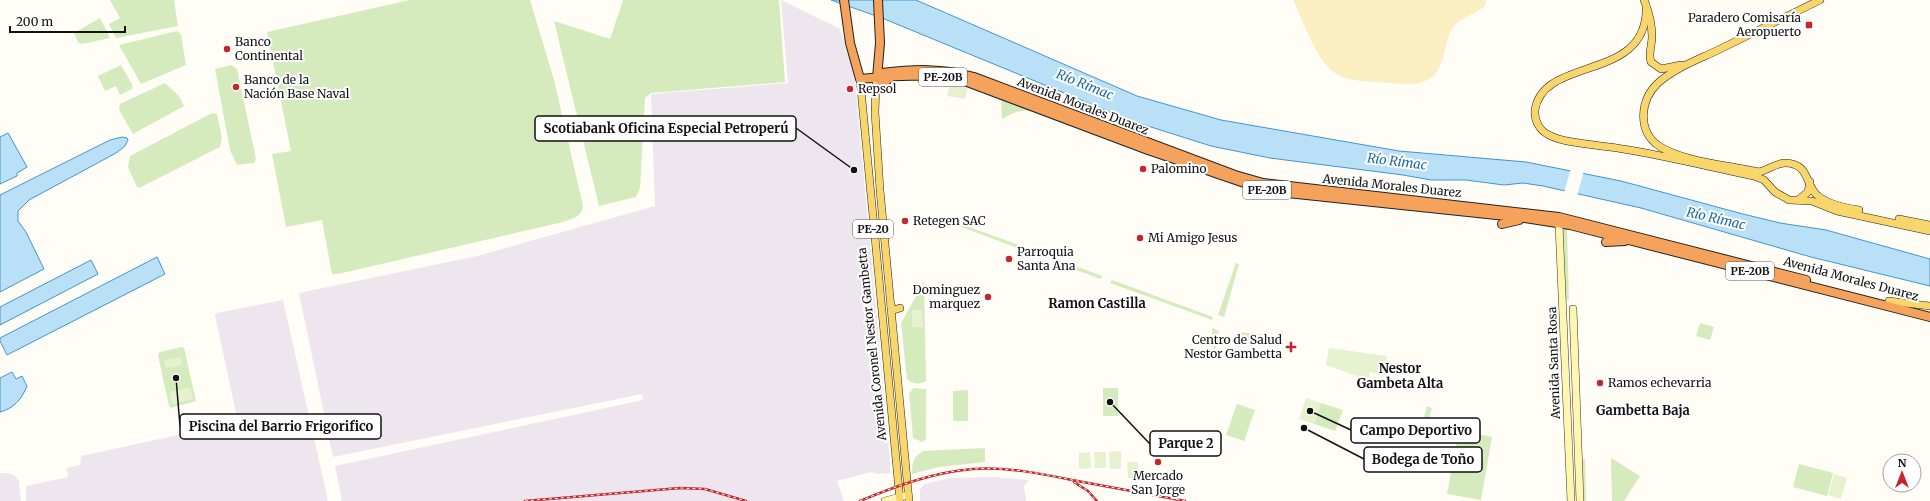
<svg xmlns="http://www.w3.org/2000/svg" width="1930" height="501" viewBox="0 0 1930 501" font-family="Merriweather,serif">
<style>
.industrial{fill:#eee6ef}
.green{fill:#d5ebbd}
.sand{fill:#fbeec1}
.pitch{fill:#e6f2cf}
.water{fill:#b9e0f7;stroke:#3f96cf}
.pier{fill:#fffdf5}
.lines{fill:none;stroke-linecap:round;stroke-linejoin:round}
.secondary-casing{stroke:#333;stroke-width:8}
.primary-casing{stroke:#222;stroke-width:8}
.highway-casing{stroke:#222;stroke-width:10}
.secondary{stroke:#fff6b0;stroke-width:7}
.primary{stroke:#f9d66b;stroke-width:7}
.highway{stroke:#f5a25d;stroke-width:8}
.rail-casing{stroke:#c4262e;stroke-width:2.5}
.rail{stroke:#fff;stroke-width:1;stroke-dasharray:3;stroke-linecap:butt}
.poi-dot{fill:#c4262e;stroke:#fff;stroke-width:1.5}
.labels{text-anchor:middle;stroke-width:4;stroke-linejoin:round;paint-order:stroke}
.shield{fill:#fff;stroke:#585858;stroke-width:1}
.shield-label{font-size:11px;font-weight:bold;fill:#111}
.poi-label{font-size:12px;fill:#111;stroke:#fff;text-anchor:start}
.street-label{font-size:12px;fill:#111;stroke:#fff}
.water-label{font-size:13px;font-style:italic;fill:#1768a6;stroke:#fff}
.neighbourhood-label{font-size:13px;font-weight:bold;fill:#111;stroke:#fff}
.leader{fill:none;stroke:#111;stroke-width:1.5}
.callout-dot{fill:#111;stroke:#fff;stroke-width:1.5}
.callout{fill:#fff;stroke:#111;stroke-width:1.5}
.callout-label{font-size:13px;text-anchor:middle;font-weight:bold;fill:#111}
</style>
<rect width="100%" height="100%" fill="#fffdf5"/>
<g class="industrial">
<polygon points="781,0 840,29 854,70 891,473 877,474 871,472 837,481 844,501 342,501 335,466 643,400 642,394 333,457 299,293 477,256 655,206 651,94 788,83"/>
<polygon points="283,300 328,501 26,501 26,486 68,477 67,468 80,465 81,456 238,422 215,315 217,313"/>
<polygon points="0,473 10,473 15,476 19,481 21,501 0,501"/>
<polygon points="994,477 1029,480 1024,486 1026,501 920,501 920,490 924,484 950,478"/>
</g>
<g class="green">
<polygon points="110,0 174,0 178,26 116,38 109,24 120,18"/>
<path d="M410,0H530L554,80L583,206C581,218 573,218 563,222L338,274H332L322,220L286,227L272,154L291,151L267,32Z"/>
<polygon points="623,0 779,0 785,82 651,93 645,98 640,188 636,197 599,206 554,21 610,39"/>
<polygon points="100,18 110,38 82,44 78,42 74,33"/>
<polygon points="177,31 181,35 186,65 141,84 119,45"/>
<polygon points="121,65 133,86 132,89 120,95 116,86 105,91 98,76"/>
<polygon points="231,65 237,69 256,159 254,163 237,165 230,150 215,69"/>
<polygon points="165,83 179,96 184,106 133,134 119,110 120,104"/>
<path d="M1001,98L1039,110L1037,113C1023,108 1014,112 1002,119Z"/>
<polygon points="212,113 217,114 222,139 220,147 139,188 137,187 128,167 130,156"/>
<polygon points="961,224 1046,255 1044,258 959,226"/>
<polygon points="1567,228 1569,300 1564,299 1562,229"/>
<polygon points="1054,258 1102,276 1100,279 1053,261"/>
<polygon points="1236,263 1239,264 1224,317 1218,315"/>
<polygon points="1112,280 1213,317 1212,320 1110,283"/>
<path d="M924,282L926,381C921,385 911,384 907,379L901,323Z"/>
<polygon points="1700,323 1714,327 1710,340 1696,336"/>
<polygon points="1212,328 1219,331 1215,350 1213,349"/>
<polygon points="1239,332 1266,335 1263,345 1237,338"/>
<polygon points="182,347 184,348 196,401 171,408 169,406 158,355 160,352"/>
<polygon points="914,388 926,389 926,439 922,442 913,438 909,393"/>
<rect x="1103" y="388" width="15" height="28"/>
<polygon points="968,390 968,421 953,421 953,391"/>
<polygon points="1321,403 1343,410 1335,431 1314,424"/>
<polygon points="1237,404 1255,410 1244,441 1226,435"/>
<polygon points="1427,406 1432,408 1426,430 1421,428"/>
<polygon points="1459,430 1492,437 1481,500 1447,494"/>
<path d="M985,448V462L939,467L912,474C912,462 913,457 923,451Z"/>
<polygon points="1611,458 1640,476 1624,501 1612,501"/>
<polygon points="1582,459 1585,459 1586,501 1584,501"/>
<polygon points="1799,464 1833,473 1827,496 1793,487"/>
</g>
<path class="sand" d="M1293,0H1486V2C1484,13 1459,16 1452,29C1443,43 1446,64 1433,76C1420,87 1404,84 1389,83C1372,81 1350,83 1335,73C1316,61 1303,20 1293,0Z"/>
<g class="pitch">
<polygon points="950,83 968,87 965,99 947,96"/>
<polygon points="912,310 922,310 923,327 912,327"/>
<polygon points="1329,348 1387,356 1384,375 1370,372 1368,380 1326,365"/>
<polygon points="181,357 182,365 166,368 164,360"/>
<polygon points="190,387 193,399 172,404 170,392"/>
<polygon points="1306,398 1321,403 1314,424 1299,419"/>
<polygon points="1121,451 1121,469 1110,469 1109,452"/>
<polygon points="1090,452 1091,468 1079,469 1079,453"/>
<polygon points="1094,452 1106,452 1106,468 1095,468"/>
<polygon points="1473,452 1484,454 1480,474 1469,472"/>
<polygon points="1138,462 1139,478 1128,478 1127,462"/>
<polygon points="1834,474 1847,478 1841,499 1828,495"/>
</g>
<g class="water">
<polygon points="831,0 916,0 1137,96 1221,120 1399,151 1526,162 1621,181 1743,214 1780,223 1826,230 1930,259 1930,286 1811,257 1641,208 1543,186 1523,183 1504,185 1466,180 1431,180 1403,175 1270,158 1211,146 1132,121 882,18"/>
<polygon points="8,133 27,167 17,173 17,176 0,184 0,137"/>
<polygon points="122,137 127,138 128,140 125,146 116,153 29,200 18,211 18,221 26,232 44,269 0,292 0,195 110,140"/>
<polygon points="157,257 165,274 7,355 0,341 0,338"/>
<polygon points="91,260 98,274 0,325 0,307"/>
<path d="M12,372L16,379L22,376L27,386C22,399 13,409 0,412V378Z"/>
</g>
<polygon class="pier" points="1571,168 1584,171 1577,196 1564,193"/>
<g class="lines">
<defs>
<g id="secondary">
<polyline points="1559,225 1571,501"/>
<polyline points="1573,309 1580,501"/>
<polyline points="885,501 908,495"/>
</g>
<g id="primary">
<path d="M1644,0C1649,12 1652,24 1652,37C1652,45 1648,54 1651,62L1661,69L1681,65"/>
<path d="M1820,0C1786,17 1751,34 1716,51C1697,60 1675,68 1658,83C1640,100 1637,131 1659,146C1683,162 1730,165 1759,172C1768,170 1776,163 1785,163C1810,163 1805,186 1818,196C1829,205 1846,208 1859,210"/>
<path d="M1646,5C1650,83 1543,55 1535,110C1534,121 1540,131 1549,135C1565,144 1603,145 1623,149C1667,156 1710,167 1754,176L1764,180L1775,192L1789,200L1812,201L1837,211L1930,231"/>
<polyline points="860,79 900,501"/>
<polyline points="876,84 875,112 880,190 909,501"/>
<polyline points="1798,200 1808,192 1810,182"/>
<polyline points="1899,219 1930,225"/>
<polyline points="1889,301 1930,306"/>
<polyline points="891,306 894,310 900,308"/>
</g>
<g id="highway">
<path d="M844,0L850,43L860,79C894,76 929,73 962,80L1148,150L1259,188L1278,192L1525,218L1570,225L1930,317"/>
<path d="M882,73C914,69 943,68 974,77L1235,175L1263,183L1559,217L1806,280"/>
<polyline points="877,78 880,43 878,0"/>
<polyline points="876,88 890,78"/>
<polyline points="1502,224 1519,220"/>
<polyline points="1606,242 1625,241"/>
</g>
</defs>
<use href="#secondary" class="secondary-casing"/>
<use href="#primary" class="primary-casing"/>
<use href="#highway" class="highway-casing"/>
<use href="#secondary" class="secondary"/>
<use href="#primary" class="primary"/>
<use href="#highway" class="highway"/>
<defs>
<g id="rail">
<polyline points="1074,482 1088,491 1097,501"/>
<polyline points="525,501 680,488 705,489 746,501"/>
<path d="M860,501C896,486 934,472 973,469C1008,467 1039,473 1072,480C1110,487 1148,494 1185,501"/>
</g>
</defs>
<use href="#rail" class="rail-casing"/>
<use href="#rail" class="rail"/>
</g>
<g class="poi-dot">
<rect x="1805" y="21" width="8" height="8" rx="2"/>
<circle cx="227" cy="49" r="4"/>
<circle cx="236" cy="87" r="4"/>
<circle cx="850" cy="89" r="4"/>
<circle cx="1143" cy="169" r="4"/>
<circle cx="905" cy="221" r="4"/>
<circle cx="1140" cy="238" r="4"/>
<circle cx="1009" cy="259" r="4"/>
<circle cx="988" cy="297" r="4"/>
<path d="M1289 341h4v4h4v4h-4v4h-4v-4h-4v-4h4z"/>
<circle cx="1600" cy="383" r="4"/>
<circle cx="1158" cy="462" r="4"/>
</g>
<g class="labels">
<g class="shield">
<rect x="919" y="68" width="48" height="18" rx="3"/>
<rect x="1243" y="181" width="48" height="18" rx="3"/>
<rect x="853" y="220" width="40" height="18" rx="3"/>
<rect x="1726" y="262" width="48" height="18" rx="3"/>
</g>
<g class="shield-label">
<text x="943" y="81">PE-20B</text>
<text x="1267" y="194">PE-20B</text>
<text x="873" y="233">PE-20</text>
<text x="1750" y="275">PE-20B</text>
</g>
<g class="poi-label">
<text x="1801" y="22" text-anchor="end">Paradero Comisaría<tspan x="1801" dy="14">Aeropuerto</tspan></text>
<text x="235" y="46">Banco<tspan x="235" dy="14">Continental</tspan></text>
<text x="244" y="84">Banco de la<tspan x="244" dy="14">Nación Base Naval</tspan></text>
<text x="858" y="93">Repsol</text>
<text x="1151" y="173">Palomino</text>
<text x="913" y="225">Retegen SAC</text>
<text x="1148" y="242">Mi Amigo Jesus</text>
<text x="1017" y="256">Parroquia<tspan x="1017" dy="14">Santa Ana</tspan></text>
<text x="980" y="294" text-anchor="end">Dominguez<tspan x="980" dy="14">marquez</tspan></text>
<text x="1282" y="344" text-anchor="end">Centro de Salud<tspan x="1282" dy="14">Nestor Gambetta</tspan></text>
<text x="1608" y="387">Ramos echevarria</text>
<text x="1158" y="480" text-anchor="middle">Mercado<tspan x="1158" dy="14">San Jorge</tspan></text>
</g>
<g class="street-label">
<text transform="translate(1083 106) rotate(21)" y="4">Avenida Morales Duarez</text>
<text transform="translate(1392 186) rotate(6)" y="4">Avenida Morales Duarez</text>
<text transform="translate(1851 279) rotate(15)" y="4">Avenida Morales Duarez</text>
<text transform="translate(872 344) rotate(-96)" y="4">Avenida Coronel Nestor Gambetta</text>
<text transform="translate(1554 363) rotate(-92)" y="4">Avenida Santa Rosa</text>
</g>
<g class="water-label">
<text transform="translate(1085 84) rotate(22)" y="5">Río Rímac</text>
<text transform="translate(1397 161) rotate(7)" y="5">Río Rímac</text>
<text transform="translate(1716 218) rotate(13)" y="5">Río Rímac</text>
</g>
<g class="neighbourhood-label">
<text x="1097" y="308">Ramon Castilla</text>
<text x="1400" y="373">Nestor<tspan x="1400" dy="15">Gambeta Alta</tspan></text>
<text x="1643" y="415">Gambetta Baja</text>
</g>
</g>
<path class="leader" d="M854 170L796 128M176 378L180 426M1310 411L1351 430M1110 402L1150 444M1304 428L1364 459"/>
<g class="callout-dot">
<circle cx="854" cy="170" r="4"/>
<circle cx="176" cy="378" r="4"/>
<circle cx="1310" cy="411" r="4"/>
<circle cx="1110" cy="402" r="4"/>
<circle cx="1304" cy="428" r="4"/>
</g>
<g class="callout">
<rect x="535" y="116" width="261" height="25" rx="4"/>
<rect x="180" y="414" width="201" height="25" rx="4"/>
<rect x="1351" y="418" width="129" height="25" rx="4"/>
<rect x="1150" y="431" width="71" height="25" rx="4"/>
<rect x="1364" y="447" width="118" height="25" rx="4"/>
</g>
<g class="callout-label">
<text x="666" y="133">Scotiabank Oficina Especial Petroperú</text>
<text x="281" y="431">Piscina del Barrio Frigorifico</text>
<text x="1416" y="435">Campo Deportivo</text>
<text x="1186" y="448">Parque 2</text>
<text x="1423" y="464">Bodega de Toño</text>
</g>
<g transform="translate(1902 473)"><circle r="19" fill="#ffffff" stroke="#a0a0a0"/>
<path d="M0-3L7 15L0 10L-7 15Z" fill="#c4262e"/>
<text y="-6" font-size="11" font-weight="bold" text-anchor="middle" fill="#111111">N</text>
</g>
<path d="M10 26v6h115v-6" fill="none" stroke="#111111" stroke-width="2"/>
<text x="16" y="26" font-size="12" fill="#111111" stroke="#ffffff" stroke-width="3" paint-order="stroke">200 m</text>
</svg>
